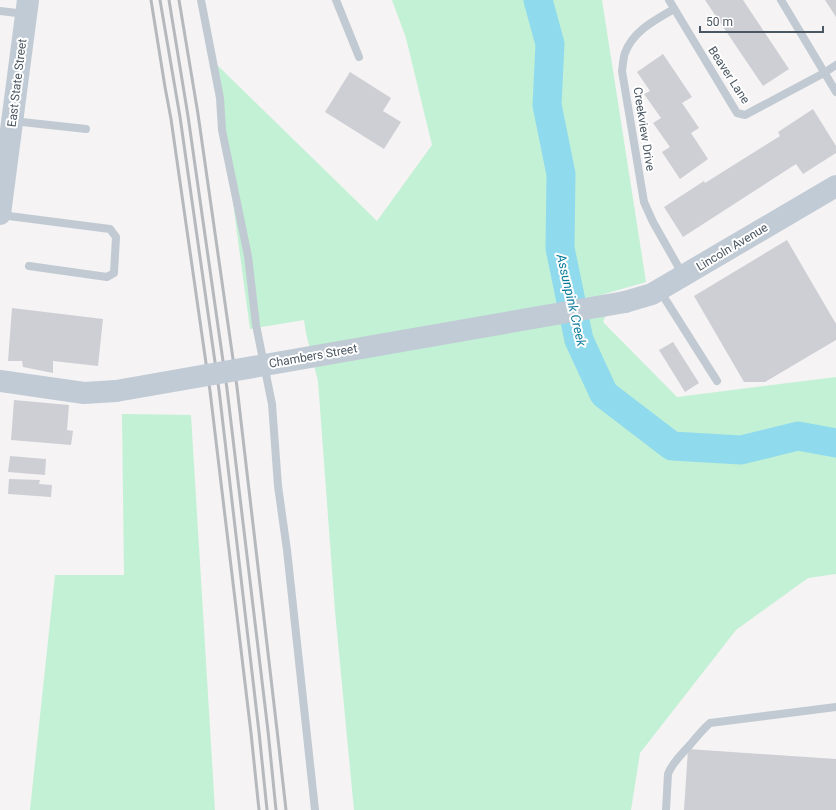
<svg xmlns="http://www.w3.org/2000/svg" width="836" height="810" viewBox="0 0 836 810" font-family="Roboto,sans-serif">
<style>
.green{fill:#c3f1d5}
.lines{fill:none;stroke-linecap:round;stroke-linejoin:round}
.river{stroke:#90daee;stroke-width:29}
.building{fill:#cdcfd5}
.lane{stroke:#c1cad2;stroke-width:8}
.secondary{stroke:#c1cbd6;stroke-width:22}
.rail{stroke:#b5b8bd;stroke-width:3}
.secondary-bridge{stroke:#c1cbd6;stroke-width:22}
.labels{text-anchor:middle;stroke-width:4;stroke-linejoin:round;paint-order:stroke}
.street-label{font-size:12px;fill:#4a5661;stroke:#fff}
.water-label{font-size:13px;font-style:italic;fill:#0c7c9b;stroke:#fff}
</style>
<rect width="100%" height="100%" fill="#f5f3f3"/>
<g class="green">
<polygon points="392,0 602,0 646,282 601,295 608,309 603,322 677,397 836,377 836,574 808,578 736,630 640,753 631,810 354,810 335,611 318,381 306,333 304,320 250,329 214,62 377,221 432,145 406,38"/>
<polygon points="122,414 191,415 215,810 30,810 55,575 124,575"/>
</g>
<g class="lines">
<polyline class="river" points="538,0 550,44 547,105 561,174 560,248 579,340 604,394 672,446 741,450 798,436 836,443"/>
</g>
<g class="building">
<polygon points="705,0 743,0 789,69 763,86"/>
<polygon points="825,0 836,0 836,17"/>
<polygon points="663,54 692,97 682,103 699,128 691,133 708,159 680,179 662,152 670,147 653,123 661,118 644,94 650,91 637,72"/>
<polygon points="350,72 391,98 383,111 401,122 384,149 325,112"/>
<polygon points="813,109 836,146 836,153 803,174 796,164 683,237 664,207 704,181 705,183 780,136 778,132"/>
<polygon points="787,240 836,324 836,340 765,382 744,382 694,296"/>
<polygon points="12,308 103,319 98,366 53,361 53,373 23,367 22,361 8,361"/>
<polygon points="673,342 699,383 685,392 659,350"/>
<polygon points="14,400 69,405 67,430 73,431 71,445 11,440"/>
<polygon points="10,456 46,459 45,475 8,472"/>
<polygon points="9,479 40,480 39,484 52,485 51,497 8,494"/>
<polygon points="688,749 836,759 836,810 684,810"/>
</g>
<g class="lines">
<g class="lane">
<polyline points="201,0 220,98 222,130 248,256 256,325 272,404 278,486 287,550 315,810"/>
<polyline points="336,0 359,57"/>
<polyline points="669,0 737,113 745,115 824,73 836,65"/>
<polyline points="781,0 836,92"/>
<path d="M674,9C655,20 633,31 625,53C623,58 623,66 622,71L644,202L653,222L683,275"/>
<polyline points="0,11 25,14"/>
<polyline points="13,121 86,129"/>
<polyline points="1,215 110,229 116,237 114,273 107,277 29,266"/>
<polyline points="660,291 717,381"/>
<path d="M666,810L668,774C672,763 681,755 689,746C696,738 702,730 710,723L836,707"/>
</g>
<g class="secondary">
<polyline points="0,214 28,0"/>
<polyline points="625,302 652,294 836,186"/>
<polyline points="0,381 84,393 116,391"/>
</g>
<g class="rail">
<polyline points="151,0 165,87 171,119 210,391 251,733 259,810"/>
<polyline points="160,0 180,117 219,390 259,732 267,810"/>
<polyline points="169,0 188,116 227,389 268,731 276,810"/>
<polyline points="179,0 198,114 237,387 277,730 286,810"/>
</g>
<polyline class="secondary-bridge" points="116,391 625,302"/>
</g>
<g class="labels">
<g class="street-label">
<text transform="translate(729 75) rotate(57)" y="4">Beaver Lane</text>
<text transform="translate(17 83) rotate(-83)" y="4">East State Street</text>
<text transform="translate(644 129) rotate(81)" y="4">Creekview Drive</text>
<text transform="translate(732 247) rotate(-31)" y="4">Lincoln Avenue</text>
<text transform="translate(313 356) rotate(-10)" y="4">Chambers Street</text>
</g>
<g class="water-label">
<text transform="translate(572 300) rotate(77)" y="5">Assunpink Creek</text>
</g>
</g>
<path d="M700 26v6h123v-6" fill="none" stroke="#4a5661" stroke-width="2"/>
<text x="706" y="26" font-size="12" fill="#4a5661" stroke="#ffffff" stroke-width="3" paint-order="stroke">50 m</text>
</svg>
